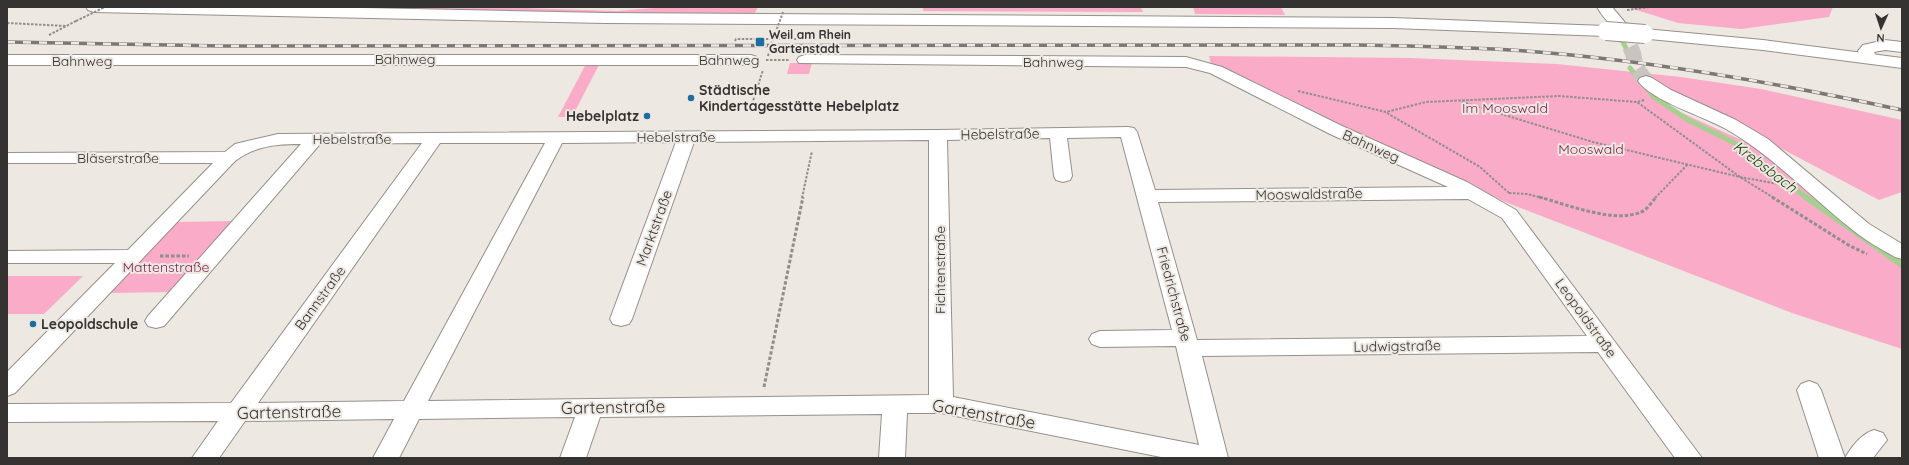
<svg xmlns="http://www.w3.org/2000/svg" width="1909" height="465" viewBox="0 0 1909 465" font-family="Quicksand,sans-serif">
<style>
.green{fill:#f9abc7}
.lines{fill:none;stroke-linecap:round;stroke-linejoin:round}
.stream-far1{stroke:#a4d18f;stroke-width:5}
.stream{stroke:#a4d18f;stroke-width:6}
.minor-tunnel{stroke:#c9c4bf;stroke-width:16;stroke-dasharray:16 8;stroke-linecap:butt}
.minor-casing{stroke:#95908b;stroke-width:2}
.major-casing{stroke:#95908b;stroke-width:2}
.path-far1{stroke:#928e8b;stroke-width:2;stroke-dasharray:2.5 1.5;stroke-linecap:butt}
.path{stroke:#928e8b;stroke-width:3;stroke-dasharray:3.5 2;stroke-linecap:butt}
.minor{fill:#fff;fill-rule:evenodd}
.major{fill:#fff;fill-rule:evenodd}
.rail-casing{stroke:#7b7875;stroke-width:3.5}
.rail{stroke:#eee8e3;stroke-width:2.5;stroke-dasharray:8;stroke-linecap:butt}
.major-bridge-casing{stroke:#95908b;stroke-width:20;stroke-linecap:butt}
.path-bridge{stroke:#928e8b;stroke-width:2;stroke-dasharray:2.5 1.5;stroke-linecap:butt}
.major-bridge{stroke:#fff;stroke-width:18}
.poi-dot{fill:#1c6e9f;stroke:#eee8e3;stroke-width:1.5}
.labels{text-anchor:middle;stroke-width:4;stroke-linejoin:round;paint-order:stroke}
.far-poi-label{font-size:12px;font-weight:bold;fill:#353331;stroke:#eee8e3;text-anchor:start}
.street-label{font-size:14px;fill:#353331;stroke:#eee8e3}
.poi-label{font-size:14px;font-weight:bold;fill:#353331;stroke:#eee8e3;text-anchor:start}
.park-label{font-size:14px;fill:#832651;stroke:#eee8e3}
.water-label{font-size:15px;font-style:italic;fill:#1d3a0c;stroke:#eee8e3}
.near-street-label{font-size:17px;fill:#353331;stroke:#eee8e3}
</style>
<rect width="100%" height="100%" fill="#eee8e3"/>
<g class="green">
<polygon points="307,7 494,7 617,11 666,7 758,7 754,15"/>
<polygon points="923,7 1141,7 1143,12 923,11"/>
<polygon points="1193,7 1281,7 1285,15 1195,14"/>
<polygon points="1627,7 1833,7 1829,17 1741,29 1678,23"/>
<polygon points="1209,56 1410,58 1557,64 1681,77 1761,89 1902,120 1902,192 1879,200 1668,89 1653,86 1643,87 1656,101 1748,143 1852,225 1902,258 1902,349 1792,313 1508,203 1331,125 1211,63"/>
<polygon points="587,62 600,63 572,117 558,117"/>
<polygon points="790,63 812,63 809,74 787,74"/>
<polygon points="238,221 177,292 106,293 174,222"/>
<polygon points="7,276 83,276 44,314 7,314"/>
</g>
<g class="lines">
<g class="stream-far1">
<polyline points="1620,35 1628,53"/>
<polyline points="1630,68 1654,97 1688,120 1733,142 1807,198"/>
</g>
<polyline class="stream" points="1806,197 1902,265"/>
<polyline class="minor-tunnel" points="1620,25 1633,53 1636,68 1646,81"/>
<defs>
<g id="minor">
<path d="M1597,7H1612L1627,25L1625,28C1613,31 1603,17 1597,7Z"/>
<polygon points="1885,40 1902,42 1902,52 1885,50 1874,52 1877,58 1875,61 1869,63 1863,61 1858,51 1863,45"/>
<polygon points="7,55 751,55 757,57 759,60 757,63 751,65 7,65"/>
<path d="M805,55L1186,57L1222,67L1342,126L1467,182L1516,210L1702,458H1675L1598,352L1202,356L1228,458H1166L941,413H907L905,458H879L882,414L600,417L586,458H560L575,417L419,419L399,458H373L394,419L245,421L219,458H192L218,421L7,422V404L231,403L422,143L320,144L164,326L156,328L148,326L145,321L148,316L301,144C276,144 255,146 235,161L15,393L7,396V372L115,263H7V251L128,250L213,163H7V153L225,152L235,144L278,134L938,130L1128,127L1134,128L1137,132L1155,190L1448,187L1330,134L1210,73L1186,67L799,63L797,60L799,57ZM1121,137L1172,330L1100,331L1092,334L1089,339L1092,344L1100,347L1176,346L1199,445L953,397L947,140L1050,138L1054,176L1056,180L1063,182L1070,180L1072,176L1067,138ZM929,140V395L428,401L562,143L676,142L610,319L613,324L621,326L629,324L632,319L694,142ZM440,143H545L404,401L258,403ZM1468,199L1502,218L1587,336L1197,340L1158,202Z"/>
<path d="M1646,76L1652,78L1671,90L1736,120L1768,139L1869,224L1902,244V259L1895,257C1881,249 1866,241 1854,231C1811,197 1773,156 1726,129C1703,116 1652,101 1638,81L1640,78Z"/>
<polygon points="1809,381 1817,384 1821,390 1845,458 1819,458 1797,390 1801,384"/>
<path d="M1874,430L1883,433L1887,440L1873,458H1845C1852,446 1861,434 1874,430Z"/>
</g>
<g id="major">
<polygon points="86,7 315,7 605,13 1393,18 1606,26 1612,28 1614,31 1612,34 1606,36 1393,28 605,23 94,12 88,10"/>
<polygon points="1645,29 1763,40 1902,58 1902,68 1763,50 1639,38 1637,34 1639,30"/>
</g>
</defs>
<use href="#minor" class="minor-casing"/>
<use href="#major" class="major-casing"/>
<g class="path-far1">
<polyline points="1627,10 1650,7"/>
<polyline points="7,23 66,26"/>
<polyline points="49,35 76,21"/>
<polyline points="735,41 736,39 812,39 811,41"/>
<polyline points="768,56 770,48"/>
<polyline points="766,60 789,60"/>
<polyline points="1298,91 1386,112 1426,102 1559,96 1637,102"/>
<polyline points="1644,100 1637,102 1740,177 1774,198"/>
<polyline points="1462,102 1593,142 1740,177 1784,185"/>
<polyline points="752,104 763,70"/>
<polyline points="1387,113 1480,167 1509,193"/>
<polyline points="1509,193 1527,194 1543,198"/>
<polyline points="802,198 812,151"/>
<polyline points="1655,198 1688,164"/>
</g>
<g class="path">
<path d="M1539,197C1566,204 1614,224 1641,212C1647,210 1652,202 1656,197"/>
<polyline points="1772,197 1850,246 1867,254"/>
<polyline points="160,256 189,256"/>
<polyline points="764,387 803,197"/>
</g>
<use href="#minor" class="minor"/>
<use href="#major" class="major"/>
<defs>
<path id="rail" d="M7,42L223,46L1357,45C1417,46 1478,47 1538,52C1661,62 1782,84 1902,110"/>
</defs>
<use href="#rail" class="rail-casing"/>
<use href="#rail" class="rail"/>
<defs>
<polyline id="major-bridge" points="1606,31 1645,34"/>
</defs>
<use href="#major-bridge" class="major-bridge-casing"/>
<g class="path-bridge">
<polyline points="76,21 105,7"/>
<polyline points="770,48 783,12"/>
</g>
<use href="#major-bridge" class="major-bridge"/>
</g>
<g class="poi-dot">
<rect x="755" y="37" width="10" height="10" rx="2"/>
<circle cx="691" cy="98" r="4"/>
<circle cx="647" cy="116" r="4"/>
<circle cx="33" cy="324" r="4"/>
</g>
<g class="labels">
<g class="far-poi-label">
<text x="769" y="39">Weil am Rhein<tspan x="769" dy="14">Gartenstadt</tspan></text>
</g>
<g class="street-label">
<text x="405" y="64">Bahnweg</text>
<text x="729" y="65">Bahnweg</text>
<text x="82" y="66">Bahnweg</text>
<text x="1053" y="67">Bahnweg</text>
<text transform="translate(1000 134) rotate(-1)" y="5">Hebelstraße</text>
<text x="676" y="142">Hebelstraße</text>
<text x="352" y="144">Hebelstraße</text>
<text transform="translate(1371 146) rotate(24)" y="5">Bahnweg</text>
<text x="118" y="163">Bläserstraße</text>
<text transform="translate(1309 194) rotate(-1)" y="5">Mooswaldstraße</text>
<text transform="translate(654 228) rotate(-70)" y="5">Marktstraße</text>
<text transform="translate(940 270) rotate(-90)" y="5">Fichtenstraße</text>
<text transform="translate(1174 294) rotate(75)" y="5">Friedrichstraße</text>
<text transform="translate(320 298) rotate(-54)" y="5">Bannstraße</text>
<text transform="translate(1586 318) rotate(54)" y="5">Leopoldstraße</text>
<text transform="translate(1397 346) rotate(-1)" y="5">Ludwigstraße</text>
</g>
<g class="poi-label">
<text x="699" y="95">Städtische<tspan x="699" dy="16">Kindertagesstätte Hebelplatz</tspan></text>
<text x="639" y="121" text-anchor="end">Hebelplatz</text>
<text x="41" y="329">Leopoldschule</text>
</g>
<g class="park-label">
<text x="1505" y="113">Im Mooswald</text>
<text x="1591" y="154">Mooswald</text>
<text x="166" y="272">Mattenstraße</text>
</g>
<g class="water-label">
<text transform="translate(1765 167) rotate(37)" y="5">Krebsbach</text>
</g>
<g class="near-street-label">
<text transform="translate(613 407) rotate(-1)" y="6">Gartenstraße</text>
<text transform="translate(289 412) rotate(-1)" y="6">Gartenstraße</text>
<text transform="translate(984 414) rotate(10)" y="6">Gartenstraße</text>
</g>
</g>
<rect width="1909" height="465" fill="none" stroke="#353331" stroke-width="16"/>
<g transform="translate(1881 28) rotate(183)" stroke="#eee8e3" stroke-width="3" paint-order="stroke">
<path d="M0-3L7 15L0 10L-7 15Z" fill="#353331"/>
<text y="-6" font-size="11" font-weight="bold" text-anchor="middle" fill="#353331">N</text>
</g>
</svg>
